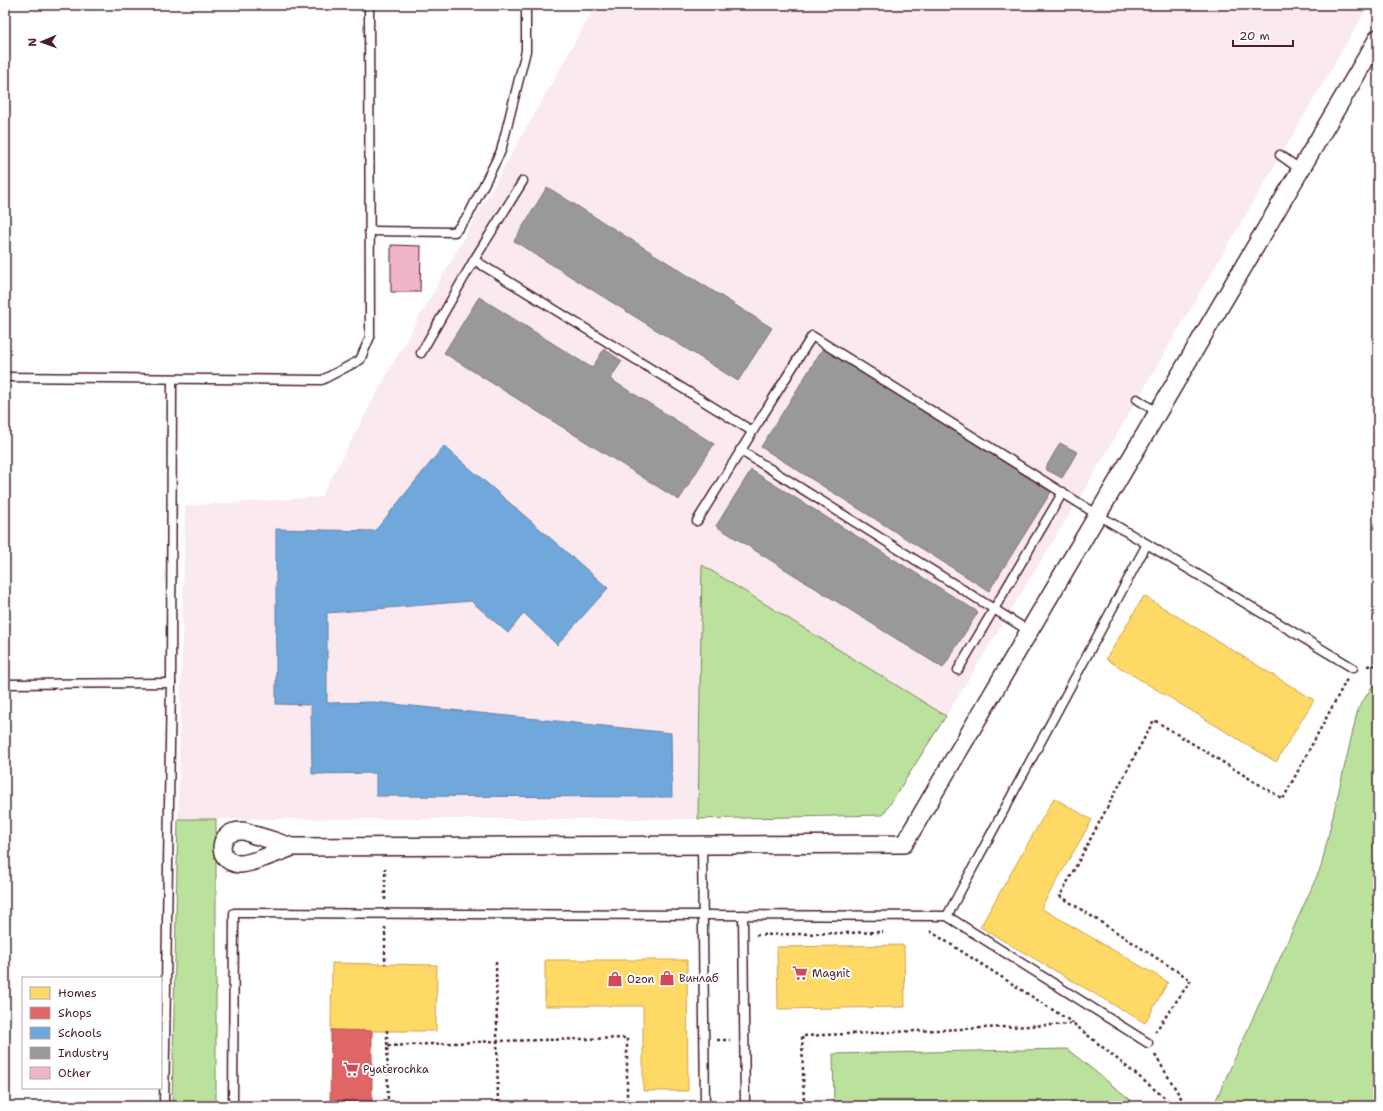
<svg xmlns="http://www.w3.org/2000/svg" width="1383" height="1111" viewBox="0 0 1383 1111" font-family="'Shantell Sans',sans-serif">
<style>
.built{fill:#fae9ee}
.green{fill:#bbe29d;stroke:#828064}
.homes{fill:#ffd966;stroke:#c9a154}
.shops{fill:#e06666;stroke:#b35154}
.schools{fill:#6fa8dc;stroke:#647fa7}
.industry{fill:#999;stroke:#817478}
.building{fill:#f0b6c7;stroke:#4a1f2b}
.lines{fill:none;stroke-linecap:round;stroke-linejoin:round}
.lane-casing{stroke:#4a1f2b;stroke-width:11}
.street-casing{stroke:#4a1f2b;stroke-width:20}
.path{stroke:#4a1f2b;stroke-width:2.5;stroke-dasharray:3 3;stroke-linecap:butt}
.lane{stroke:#fff;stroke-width:8}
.street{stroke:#fff;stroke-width:17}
.labels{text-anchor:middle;stroke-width:4;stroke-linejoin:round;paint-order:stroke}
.poi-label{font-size:11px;fill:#4a1f2b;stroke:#fff;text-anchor:start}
</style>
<rect width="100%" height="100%" fill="#fff"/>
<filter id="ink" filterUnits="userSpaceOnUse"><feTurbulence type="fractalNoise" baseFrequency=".025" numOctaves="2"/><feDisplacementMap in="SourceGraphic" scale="8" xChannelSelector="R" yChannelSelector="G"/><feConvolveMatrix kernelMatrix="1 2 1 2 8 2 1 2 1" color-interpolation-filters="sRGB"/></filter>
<g filter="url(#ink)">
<polygon class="built" points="596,5 1369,5 1080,497 946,716 702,565 698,819 178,819 185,506 321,497 387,374"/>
<g class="green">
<polygon points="702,565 946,716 883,815 698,819"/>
<polygon points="1378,684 1378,1106 1216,1106 1216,1100 1321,867 1358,709 1373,685"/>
<polygon points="178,819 216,819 216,1106 172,1106"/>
<polygon points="1067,1049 1132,1101 958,1106 834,1106 833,1054"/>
</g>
<g class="homes">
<polygon points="1144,596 1314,700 1276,762 1106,659"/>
<polygon points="1054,798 1092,820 1041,908 1168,982 1145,1023 980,927"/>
<polygon points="904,945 905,1007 778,1009 777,947"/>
<polygon points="545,960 687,960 688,1091 643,1091 643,1006 545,1006"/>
<polygon points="332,963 437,965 436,1031 372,1031 331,1030"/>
</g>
<polygon class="shops" points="331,1030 372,1031 372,1106 330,1106"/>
<polygon class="schools" points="444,446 608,588 557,645 524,613 508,633 471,601 327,613 327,703 374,702 671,733 672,797 376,796 376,773 312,774 311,705 276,704 276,529 375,531"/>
<g class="industry">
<polygon points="547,187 772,328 738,381 514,241"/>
<polygon points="479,297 592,368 604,349 622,361 610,379 714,444 679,500 444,353"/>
<polygon points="823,348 1051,492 989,591 761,447"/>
<polygon points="1060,443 1077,452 1062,478 1045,469"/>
<polygon points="751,470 978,612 943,668 716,526"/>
</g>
<g class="building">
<polygon points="391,245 421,246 420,292 391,292"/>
<polygon points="5,726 6,726 7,753 5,753"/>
</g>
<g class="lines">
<defs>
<g id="lane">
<polyline points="1280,155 1301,170"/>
<polyline points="369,231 455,232 468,216 501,151 526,51 526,5"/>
<polyline points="474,260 752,431"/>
<polyline points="421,353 474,260 523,181"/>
<polyline points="5,377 322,380 360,360 370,337 369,5"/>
<polyline points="1137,399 1158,413"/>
<polyline points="740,450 1029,631"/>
<polyline points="697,521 812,336 1098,515 1147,544"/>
<polyline points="958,670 1063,492"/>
<polyline points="5,684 171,683"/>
<polyline points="702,845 705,1106"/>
<polyline points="743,915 745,1106"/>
<polyline points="947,916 1147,544 1353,668"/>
<polyline points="164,1106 171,683 172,379"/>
<polyline points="233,1106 234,913 947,916 1148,1043"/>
</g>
<path id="street" d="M292,847C282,851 248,865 239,864C215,861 217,830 242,831C246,831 250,833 254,835C267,838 279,843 292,847L904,844L1378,38"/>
</defs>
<use href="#lane" class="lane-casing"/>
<use href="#street" class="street-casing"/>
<g class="path">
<polyline points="1367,666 1378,665"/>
<polyline points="385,900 385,868"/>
<polyline points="385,927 385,964"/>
<polyline points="930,931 1073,1023"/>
<polyline points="756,935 883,932"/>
<polyline points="496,962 498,1106"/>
<polyline points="387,1030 388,1106"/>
<polyline points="1155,1032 1191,980 1060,896 1154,720 1283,799 1347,679"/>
<polyline points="717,1040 730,1040"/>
<polyline points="388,1046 497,1041 627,1038 627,1106"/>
<polyline points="1155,1055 1186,1106"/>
<polyline points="804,1106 802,1036 1074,1024 1175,1106"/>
</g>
<use href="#lane" class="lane"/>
<use href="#street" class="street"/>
</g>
</g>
<defs>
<symbol id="supermarket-bare" viewBox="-9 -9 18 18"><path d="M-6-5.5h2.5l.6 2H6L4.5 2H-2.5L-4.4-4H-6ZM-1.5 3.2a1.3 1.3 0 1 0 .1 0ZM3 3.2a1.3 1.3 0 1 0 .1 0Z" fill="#d1495b" stroke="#fff" stroke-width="2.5" paint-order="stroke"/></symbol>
<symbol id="shop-bare" viewBox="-9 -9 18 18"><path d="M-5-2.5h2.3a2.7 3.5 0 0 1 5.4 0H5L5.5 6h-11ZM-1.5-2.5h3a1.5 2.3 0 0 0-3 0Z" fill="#d1495b" stroke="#fff" stroke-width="2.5" paint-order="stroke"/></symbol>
</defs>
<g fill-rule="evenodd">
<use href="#supermarket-bare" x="789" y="962" width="22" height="22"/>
<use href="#shop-bare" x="656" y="967" width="22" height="22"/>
<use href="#shop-bare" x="604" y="968" width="22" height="22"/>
<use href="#supermarket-bare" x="340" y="1058" width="22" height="22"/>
</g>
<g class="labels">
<g class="poi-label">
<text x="812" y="977">Magnit</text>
<text x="679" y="982">Винлаб</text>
<text x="627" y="983">Ozon</text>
<text x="363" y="1073">Pyaterochka</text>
</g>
</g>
<rect width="1383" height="1111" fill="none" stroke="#fff" stroke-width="20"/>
<rect x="10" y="10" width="1363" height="1091" fill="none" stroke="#4a1f2b" stroke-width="1.5" filter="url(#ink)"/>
<rect x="22" y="977" width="140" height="112" fill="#ffffff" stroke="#b7a5aa"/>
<rect x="30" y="987" width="20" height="12" fill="#ffd966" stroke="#b7a5aa"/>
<text x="58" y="997" font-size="12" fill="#4a1f2b">Homes</text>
<rect x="30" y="1007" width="20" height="12" fill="#e06666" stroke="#b7a5aa"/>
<text x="58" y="1017" font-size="12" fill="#4a1f2b">Shops</text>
<rect x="30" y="1027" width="20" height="12" fill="#6fa8dc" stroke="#b7a5aa"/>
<text x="58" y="1037" font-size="12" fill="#4a1f2b">Schools</text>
<rect x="30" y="1047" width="20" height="12" fill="#999999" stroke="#b7a5aa"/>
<text x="58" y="1057" font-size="12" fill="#4a1f2b">Industry</text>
<rect x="30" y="1067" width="20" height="12" fill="#f0b6c7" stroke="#b7a5aa"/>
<text x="58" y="1077" font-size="12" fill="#4a1f2b">Other</text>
<g transform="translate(42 42) rotate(268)" stroke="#ffffff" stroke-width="3" paint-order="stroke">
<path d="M0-3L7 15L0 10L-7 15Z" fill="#4a1f2b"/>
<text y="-6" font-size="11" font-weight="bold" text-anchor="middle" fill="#4a1f2b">N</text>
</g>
<path d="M1233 40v6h60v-6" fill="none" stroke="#4a1f2b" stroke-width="2"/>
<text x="1239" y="40" font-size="12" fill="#4a1f2b" stroke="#ffffff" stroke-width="3" paint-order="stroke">20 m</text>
</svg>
